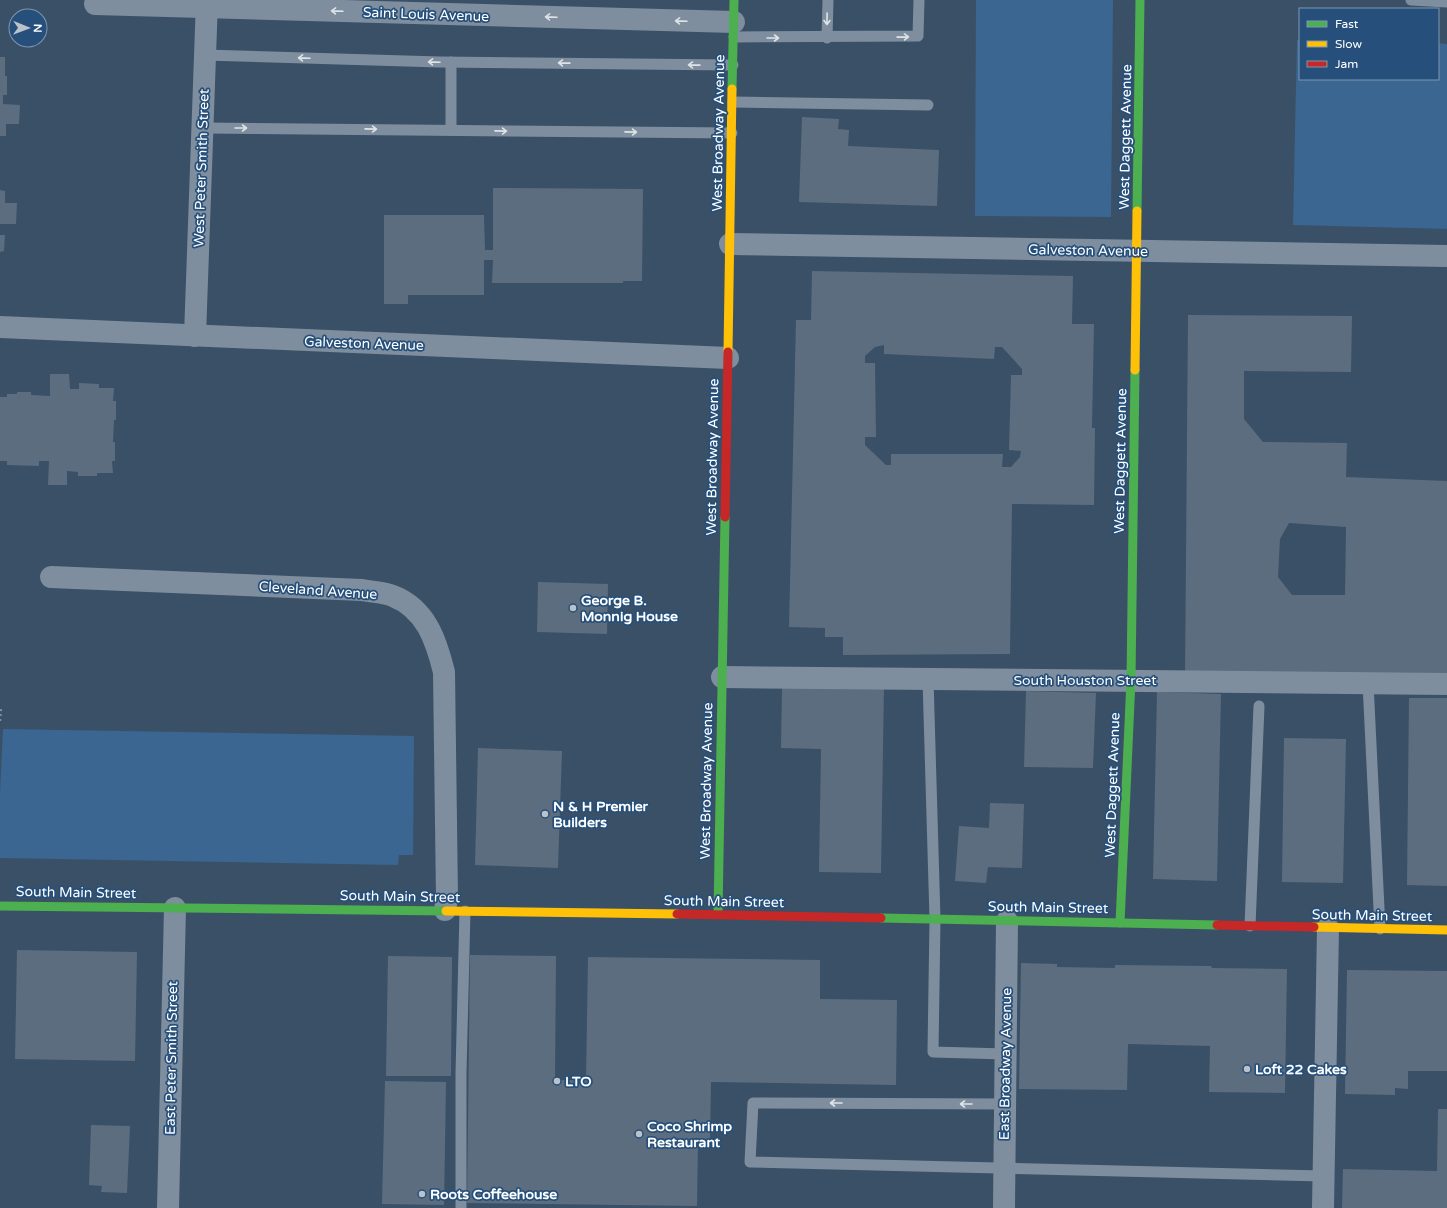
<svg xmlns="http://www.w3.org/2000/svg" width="1447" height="1208" viewBox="0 0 1447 1208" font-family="'Varela Round',sans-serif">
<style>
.green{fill:#3a6691}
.building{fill:#5c6d7f;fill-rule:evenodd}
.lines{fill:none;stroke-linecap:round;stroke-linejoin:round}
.path{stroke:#7e8e9e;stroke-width:2.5;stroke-dasharray:2 3;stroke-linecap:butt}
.lane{stroke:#7e8e9e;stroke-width:11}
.street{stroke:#7e8e9e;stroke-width:22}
.fast{stroke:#4caf50;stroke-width:9}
.slow{stroke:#ffc107;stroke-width:9}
.jam{stroke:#c62828;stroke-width:9}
.oneway{stroke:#dfe3e7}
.poi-dot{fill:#bac2ca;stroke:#26507b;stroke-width:1.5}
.labels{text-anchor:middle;stroke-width:3.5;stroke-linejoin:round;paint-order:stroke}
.street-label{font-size:14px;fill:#fff;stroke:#26507b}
.poi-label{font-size:14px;font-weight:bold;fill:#fff;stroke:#26507b;text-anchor:start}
</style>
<rect width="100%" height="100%" fill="#3a5067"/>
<g class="green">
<polygon points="976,0 1113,0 1111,217 975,216"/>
<polygon points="1297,40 1300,40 1300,79 1438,79 1438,43 1447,44 1447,229 1293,225"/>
<polygon points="3,729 414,736 413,855 399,855 398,865 0,858 0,794"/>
</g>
<g class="building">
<polygon points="0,57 5,57 5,76 7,76 7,95 3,95 3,104 20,105 19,124 6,124 6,136 0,136"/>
<polygon points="802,117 839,119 838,129 849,130 848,146 939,150 937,206 799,202"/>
<polygon points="493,188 643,189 642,281 623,281 623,283 492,283 493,260 484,260 484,295 408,295 408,304 384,304 384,215 484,215 485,250 493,250"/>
<polygon points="0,190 5,191 5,203 17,203 16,224 0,224"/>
<polygon points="0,235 5,235 4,251 0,252"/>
<path d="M812,271L1073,276L1072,324H1094L1092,428H1095L1094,505L1012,504L1010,654L843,655V637H825V628L789,627L796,320H811ZM884,345V354L994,359L995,347H1002L1022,369V375H1011L1009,450L1021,451L1020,457L1011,467H1002L1003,454H891V465H886L865,445V437H876L875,363H865V356L875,347Z"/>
<path d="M1188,315L1352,316L1351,372L1244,371V419L1263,442L1347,443L1346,477L1447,481V679L1185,677ZM1289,523L1346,527L1345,595H1292L1278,577L1280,539Z"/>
<polygon points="50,374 69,374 70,389 79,389 79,383 99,384 99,388 114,388 113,401 116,401 116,420 114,420 113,442 115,442 115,461 112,461 113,473 97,473 97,476 78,476 78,472 67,471 67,485 48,485 49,461 39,461 39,466 7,465 7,461 0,461 0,397 7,397 7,394 17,394 17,392 31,392 31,395 50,396"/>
<polygon points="538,582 608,584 607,634 537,632"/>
<polygon points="782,685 884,686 881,873 819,872 821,749 781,748"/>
<polygon points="1026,691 1096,693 1093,768 1024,767"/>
<polygon points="1157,692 1221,694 1217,881 1153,879"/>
<polygon points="1409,698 1447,698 1447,886 1407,885"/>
<polygon points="1284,738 1346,739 1343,883 1282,882"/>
<polygon points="478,748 562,751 558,868 475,865"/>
<polygon points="990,803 1024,804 1022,868 988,867 986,883 955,881 959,826 989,828"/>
<polygon points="17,950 137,952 135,1061 15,1059"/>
<polygon points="470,955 556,956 555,1080 586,1080 588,957 820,960 820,999 897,1000 896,1085 711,1082 710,1141 698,1140 697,1206 467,1203"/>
<polygon points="388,956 452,957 451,1076 386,1076"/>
<polygon points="1021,963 1057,964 1057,967 1115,968 1115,965 1211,966 1212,968 1287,969 1285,1093 1209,1092 1210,1046 1128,1044 1127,1090 1019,1089"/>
<polygon points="1347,970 1447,971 1447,1071 1408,1071 1408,1089 1395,1088 1395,1095 1345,1094"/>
<polygon points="385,1081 446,1082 444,1205 382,1204"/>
<polygon points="1438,1109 1447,1109 1447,1208 1342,1208 1343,1169 1437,1171"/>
<polygon points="91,1125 130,1126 127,1193 101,1192 102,1186 89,1185"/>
</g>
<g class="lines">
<polyline class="path" points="0,721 1,708"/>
<g class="lane">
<polyline points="1411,0 1447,2"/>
<polyline points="734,37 918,36 919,0"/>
<polyline points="827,38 828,0"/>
<polyline points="205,55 440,62 733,65"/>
<polyline points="451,62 451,130"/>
<polyline points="733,102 928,105"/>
<polyline points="202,128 732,133"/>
<polyline points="928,679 935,919 933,1052 1006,1054"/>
<polyline points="1368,683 1380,929"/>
<polyline points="1250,926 1259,706"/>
<polyline points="1005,1104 753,1103 750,1162 1323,1176"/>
<polyline points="461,1208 461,1073 465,911"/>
</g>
<g class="street">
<polyline points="95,4 734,22"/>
<polyline points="730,244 1447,256"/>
<polyline points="0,327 728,358"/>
<polyline points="195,336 207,0"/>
<path d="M51,577L362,590C372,592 384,592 393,596C426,609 436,640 444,672L447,898L445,910"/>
<polyline points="722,677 1447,684"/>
<polyline points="168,1208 175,908"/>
<polyline points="1004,1208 1007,921"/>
<polyline points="1323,1208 1328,928"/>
</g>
<g class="fast">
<polyline points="732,89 734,0"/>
<polyline points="1137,211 1140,0"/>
<polyline points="0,906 446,911"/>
<polyline points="718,914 725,517"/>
<polyline points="881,918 1217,925"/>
<polyline points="1120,923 1131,680 1135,370"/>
</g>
<g class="slow">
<polyline points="728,352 732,89"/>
<polyline points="1135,370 1137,211"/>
<polyline points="446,911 677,914"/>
<polyline points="1314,927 1447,930"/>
</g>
<g class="jam">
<polyline points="725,517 728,352"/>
<polyline points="677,914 881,918"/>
<polyline points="1217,925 1314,927"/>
</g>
</g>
<defs><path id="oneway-shaft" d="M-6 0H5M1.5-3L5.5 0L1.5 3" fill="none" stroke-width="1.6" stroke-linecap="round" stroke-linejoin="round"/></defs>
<g class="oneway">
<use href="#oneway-shaft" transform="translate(337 11) rotate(-178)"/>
<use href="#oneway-shaft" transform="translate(551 17) rotate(-178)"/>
<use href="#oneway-shaft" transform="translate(827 19) rotate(91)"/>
<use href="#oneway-shaft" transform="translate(681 21) rotate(-178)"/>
<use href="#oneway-shaft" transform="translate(903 37) rotate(-1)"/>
<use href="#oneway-shaft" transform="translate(773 38)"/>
<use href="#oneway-shaft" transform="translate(304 58) rotate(-178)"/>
<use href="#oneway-shaft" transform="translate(434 62) rotate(-178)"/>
<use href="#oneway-shaft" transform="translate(564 63) rotate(-179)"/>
<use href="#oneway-shaft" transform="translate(694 65) rotate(-179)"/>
<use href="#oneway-shaft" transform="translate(241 128)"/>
<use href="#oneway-shaft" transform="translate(371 129) rotate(1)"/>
<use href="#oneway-shaft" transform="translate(501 131) rotate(1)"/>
<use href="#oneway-shaft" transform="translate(631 132) rotate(1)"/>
<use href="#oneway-shaft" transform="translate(836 1103) rotate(-180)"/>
<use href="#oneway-shaft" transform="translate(966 1104) rotate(-180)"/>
</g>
<g class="poi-dot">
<circle cx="573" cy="608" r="4"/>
<circle cx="545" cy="814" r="4"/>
<circle cx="1247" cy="1069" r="4"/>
<circle cx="557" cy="1081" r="4"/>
<circle cx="639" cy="1134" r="4"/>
<circle cx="422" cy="1194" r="4"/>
</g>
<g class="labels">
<g class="street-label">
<text transform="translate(426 14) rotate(2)" y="5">Saint Louis Avenue</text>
<text transform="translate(718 133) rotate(-89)" y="5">West Broadway Avenue</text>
<text transform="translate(1125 137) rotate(-89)" y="5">West Daggett Avenue</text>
<text transform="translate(201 168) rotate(-88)" y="5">West Peter Smith Street</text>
<text transform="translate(1088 250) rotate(1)" y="5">Galveston Avenue</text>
<text transform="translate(364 343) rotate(2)" y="5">Galveston Avenue</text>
<text transform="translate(712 457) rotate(-89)" y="5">West Broadway Avenue</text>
<text transform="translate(1120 461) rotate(-89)" y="5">West Daggett Avenue</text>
<text transform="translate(318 590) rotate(4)" y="5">Cleveland Avenue</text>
<text x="1085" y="685">South Houston Street</text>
<text transform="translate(706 781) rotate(-89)" y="5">West Broadway Avenue</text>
<text transform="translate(1112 785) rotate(-88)" y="5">West Daggett Avenue</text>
<text transform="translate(76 892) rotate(1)" y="5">South Main Street</text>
<text transform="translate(400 896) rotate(1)" y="5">South Main Street</text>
<text transform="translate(724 901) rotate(1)" y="5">South Main Street</text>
<text transform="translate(1048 907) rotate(1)" y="5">South Main Street</text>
<text transform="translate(1372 915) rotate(1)" y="5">South Main Street</text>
<text transform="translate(171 1058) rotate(-89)" y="5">East Peter Smith Street</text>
<text transform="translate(1005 1064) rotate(-89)" y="5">East Broadway Avenue</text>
</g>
<g class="poi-label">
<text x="581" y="605">George B.<tspan x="581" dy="16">Monnig House</tspan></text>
<text x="553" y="811">N &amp; H Premier<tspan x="553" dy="16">Builders</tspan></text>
<text x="1255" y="1074">Loft 22 Cakes</text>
<text x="565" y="1086">LTO</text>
<text x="647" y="1131">Coco Shrimp<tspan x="647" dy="16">Restaurant</tspan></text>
<text x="430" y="1199">Roots Coffeehouse</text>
</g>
</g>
<rect x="1299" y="8" width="140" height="72" fill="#26507b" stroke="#7d96b0"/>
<rect x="1307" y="21" width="20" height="6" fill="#4caf50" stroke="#7d96b0"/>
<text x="1335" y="28" font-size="12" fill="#ffffff">Fast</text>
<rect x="1307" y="41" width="20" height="6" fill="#ffc107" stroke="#7d96b0"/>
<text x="1335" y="48" font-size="12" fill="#ffffff">Slow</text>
<rect x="1307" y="61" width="20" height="6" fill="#c62828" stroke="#7d96b0"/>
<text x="1335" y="68" font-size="12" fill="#ffffff">Jam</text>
<g transform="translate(28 28) rotate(91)"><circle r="19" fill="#26507b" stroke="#7d96b0"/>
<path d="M0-3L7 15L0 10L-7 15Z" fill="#bac2ca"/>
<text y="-6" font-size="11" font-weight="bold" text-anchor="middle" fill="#ffffff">N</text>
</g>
</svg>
